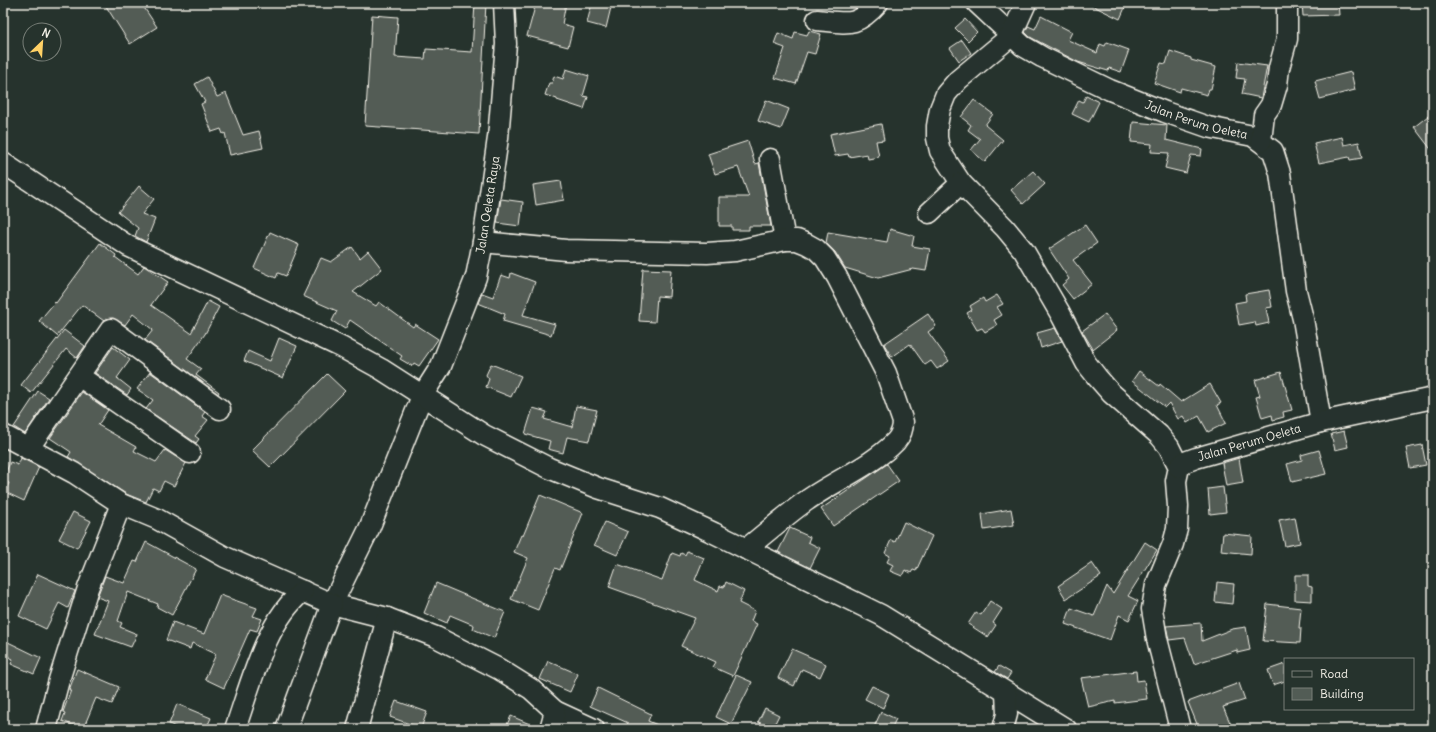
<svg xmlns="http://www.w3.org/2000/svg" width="1436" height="732" viewBox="0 0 1436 732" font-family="Delius,sans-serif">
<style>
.building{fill:#525c55;stroke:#f4f1e8}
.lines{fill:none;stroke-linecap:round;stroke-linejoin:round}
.minor-casing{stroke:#f4f1e8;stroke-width:23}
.minor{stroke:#26332d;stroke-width:20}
.labels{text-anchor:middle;stroke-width:4;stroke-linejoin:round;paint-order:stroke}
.street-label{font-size:12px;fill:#f4f1e8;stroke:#26332d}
</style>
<rect width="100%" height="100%" fill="#26332d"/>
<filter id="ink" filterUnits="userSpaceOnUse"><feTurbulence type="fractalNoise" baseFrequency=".025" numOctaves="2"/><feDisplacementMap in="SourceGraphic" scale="8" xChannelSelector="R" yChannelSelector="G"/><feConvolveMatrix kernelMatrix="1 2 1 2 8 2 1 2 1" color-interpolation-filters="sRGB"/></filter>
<g filter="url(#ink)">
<g class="building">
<polygon points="104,3 141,3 157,27 130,44"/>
<polygon points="475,3 486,3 479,134 365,126 372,15 398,17 395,57 425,59 426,49 472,52"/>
<polygon points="536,3 566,3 562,24 573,27 568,47 527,36"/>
<polygon points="592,3 612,3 606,28 587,23"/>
<polygon points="1087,3 1127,3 1120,19"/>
<polygon points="1302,3 1338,3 1339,15 1303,16"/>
<polygon points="1041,16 1072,32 1068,40 1097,53 1100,44 1105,46 1107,42 1129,50 1121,72 1109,68 1108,71 1078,62 1030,37 1025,32 1028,26 1035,29"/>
<polygon points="965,19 977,32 968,41 955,28"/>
<polygon points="809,31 821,34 815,54 807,52 796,84 775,78 785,48 774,44 778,33 793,39 795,32 807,35"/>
<polygon points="962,40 971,53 959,61 950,48"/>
<polygon points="1170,51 1191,58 1191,60 1216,67 1211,89 1209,89 1207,95 1181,88 1180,92 1154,83 1161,63 1166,64"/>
<polygon points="1238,62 1267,66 1261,98 1242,94 1245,79 1236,78"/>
<polygon points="566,69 589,76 583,96 588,97 584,109 557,100 557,99 545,95 549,83 552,83 554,76 563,79"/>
<polygon points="1351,72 1355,90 1320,99 1315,81"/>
<polygon points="207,77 217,97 226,93 243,135 259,131 263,148 230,155 225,133 223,134 221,129 212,132 201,104 205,102 195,84"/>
<polygon points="1086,96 1099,102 1089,122 1072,114 1079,100 1083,102"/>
<polygon points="766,100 789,109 781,129 758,121"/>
<polygon points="974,100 993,114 985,125 1003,140 985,162 971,150 980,139 968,130 971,125 961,117"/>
<polygon points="1428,116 1433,123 1433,152 1414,127"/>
<polygon points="1133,122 1167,125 1166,140 1202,149 1201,156 1191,155 1186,173 1165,168 1169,153 1151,152 1152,144 1131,142"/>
<polygon points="881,124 884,140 876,141 879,157 868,159 867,154 849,157 848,154 835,156 830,134"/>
<polygon points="1342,137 1344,145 1359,142 1362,158 1350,160 1349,157 1319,163 1314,143"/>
<polygon points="748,141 755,164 759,163 771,226 749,226 749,230 732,230 732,226 719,226 719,197 749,197 738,167 715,174 708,154"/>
<polygon points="1033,171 1045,184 1023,204 1011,190"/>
<polygon points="561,181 564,200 536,205 533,185"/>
<polygon points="139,186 154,199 142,214 155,219 146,242 135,236 138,228 118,212"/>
<polygon points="501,199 523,202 520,226 497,223"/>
<polygon points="1085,225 1097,243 1073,260 1092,284 1073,299 1062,285 1069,279 1049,249"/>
<polygon points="890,229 914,236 912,246 930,249 926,271 913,269 878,278 845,268 835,252 826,243 828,232 887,242"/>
<polygon points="270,232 299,245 286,276 278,273 276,278 254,268"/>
<polygon points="100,243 116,255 115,257 138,274 144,266 168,282 151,305 191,333 208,301 219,307 205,334 187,359 201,369 196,375 219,392 218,394 145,340 153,330 133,314 125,325 113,318 104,321 82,305 57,336 39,321 55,302 56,303"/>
<polygon points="352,247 360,258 368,251 382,269 353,292 376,306 379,302 413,327 415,324 438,339 419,366 414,363 412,366 400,359 402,356 350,320 345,329 332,321 337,311 303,296 321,258 331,262"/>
<polygon points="643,269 671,270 669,297 657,296 655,322 639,321"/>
<polygon points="511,273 535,282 523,315 555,324 551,335 503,321 505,314 478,303 482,293 493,297 501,275 510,278"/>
<polygon points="1269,290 1272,307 1266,308 1269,323 1256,326 1255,322 1239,325 1235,303 1246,301 1245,294"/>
<polygon points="997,295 1003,304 997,307 1002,315 994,320 997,325 985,332 982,328 977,330 967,313 972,310 970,306 983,298 985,302"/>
<polygon points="928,314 936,326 928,332 949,361 937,369 931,361 925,365 910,344 892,357 884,344"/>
<polygon points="1105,314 1117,330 1093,349 1082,331"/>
<polygon points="1055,328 1062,341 1041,348 1037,333"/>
<polygon points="64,330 85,346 77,358 66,349 31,393 21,385"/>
<polygon points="279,338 297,346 283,378 244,361 248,351 270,361"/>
<polygon points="113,347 130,360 117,378 131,389 127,395 95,373"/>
<polygon points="491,364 521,376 511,397 486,387 489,379 486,375"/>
<polygon points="1139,371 1159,386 1160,384 1181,402 1210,384 1221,403 1217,405 1226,423 1208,432 1199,416 1187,423 1183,416 1178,419 1169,403 1165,407 1132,381"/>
<polygon points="150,372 205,412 202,416 208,420 195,436 199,439 196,443 146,409 153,400 137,389"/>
<polygon points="1281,372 1292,410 1283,412 1284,417 1273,420 1272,415 1262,418 1256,397 1260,396 1255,380"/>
<polygon points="327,374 345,391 270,467 252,450"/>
<polygon points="38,391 49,398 25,434 14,427"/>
<polygon points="82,392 108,410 98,425 136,447 134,451 156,462 165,450 186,463 174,486 164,481 159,491 153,488 146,502 126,494 68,457 71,452 50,438"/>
<polygon points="576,406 597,410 589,441 567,437 563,453 548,449 550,441 525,434 533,408 547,412 544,419 572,427"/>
<polygon points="1344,431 1348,447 1335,450 1331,434"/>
<polygon points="1422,445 1426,465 1410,468 1406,448"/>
<polygon points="1319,450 1326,474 1292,482 1287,464 1302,460 1301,455"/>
<polygon points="21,458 39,467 24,501 5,492 9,483 3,480 10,462 18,465"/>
<polygon points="1239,458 1243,483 1226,486 1222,463"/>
<polygon points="887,464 899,481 833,526 821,509"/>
<polygon points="1223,487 1226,512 1210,514 1208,489"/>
<polygon points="540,495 583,513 560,570 555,568 538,610 511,599 528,558 514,552 521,535 523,536"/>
<polygon points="1011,509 1014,525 984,530 982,514"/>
<polygon points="73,512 91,521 77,548 59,539"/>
<polygon points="1295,517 1300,543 1285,546 1279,520"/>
<polygon points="605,522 628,532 617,555 594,545"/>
<polygon points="904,522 932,536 916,571 913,570 911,573 905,570 902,576 890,571 893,565 887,562 890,556 885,553 891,540 895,542"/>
<polygon points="790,528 810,537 808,542 820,548 810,568 778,552"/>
<polygon points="1223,533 1252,536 1251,554 1221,551"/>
<polygon points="146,542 196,569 172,615 157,607 158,604 128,592 118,621 122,623 120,627 137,634 131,647 95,634 108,601 97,597 105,576 124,583 134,561 137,562"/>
<polygon points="1145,542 1157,550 1128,596 1138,601 1129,620 1119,615 1110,640 1065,624 1071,608 1094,616 1107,586 1113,594"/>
<polygon points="687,551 704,558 695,580 718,591 720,586 724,587 726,582 744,591 739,603 755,611 751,621 757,624 733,676 713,667 716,662 681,646 695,618 609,587 617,564 662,580 672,553 680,556 681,553 685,555"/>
<polygon points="1092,563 1101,576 1066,599 1058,586"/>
<polygon points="38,574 75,591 68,608 59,603 46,629 19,616"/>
<polygon points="1295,575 1308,575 1308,586 1312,587 1312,601 1295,600"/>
<polygon points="1217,582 1234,584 1232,604 1215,602"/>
<polygon points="436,583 505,612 494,638 473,629 474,625 450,615 447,623 424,613"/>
<polygon points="220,595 257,608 253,616 262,619 257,631 250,629 224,688 205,679 216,654 192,643 190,649 166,640 173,622 204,634"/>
<polygon points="990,601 1002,609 993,623 996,625 988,637 968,624 976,612 981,615"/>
<polygon points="1267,604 1301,608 1299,628 1301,628 1300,643 1263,641"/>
<polygon points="1201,623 1202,641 1232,629 1246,627 1250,650 1237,653 1237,650 1194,664 1185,638 1169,640 1166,626"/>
<polygon points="8,642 41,658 34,674 11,664 13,659 3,654"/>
<polygon points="792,649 826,664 820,677 802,669 794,686 778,678"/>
<polygon points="548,661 578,674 570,692 540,679"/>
<polygon points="1285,664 1285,681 1273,685 1268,670"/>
<polygon points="999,666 1011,673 1007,679 995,672"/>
<polygon points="77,669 119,687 112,704 96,698 83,729 62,721 65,713 63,712 71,690 69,690"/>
<polygon points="1136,671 1137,681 1144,680 1147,699 1115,703 1115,701 1088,707 1081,678"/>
<polygon points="736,675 752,682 731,724 716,717"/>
<polygon points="1239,683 1245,700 1223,707 1233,729 1199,729 1188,702"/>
<polygon points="872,686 889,694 883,708 865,699"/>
<polygon points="598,688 651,714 648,721 667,729 625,729 628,723 590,706"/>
<polygon points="396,701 427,712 421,728 390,717"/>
<polygon points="177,704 211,718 206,729 180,729 169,724"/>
<polygon points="765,708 779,715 772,729 758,729 761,723 758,722"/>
<polygon points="881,712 896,719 891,729 873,729"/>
<polygon points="511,716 539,728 539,729 505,729"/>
</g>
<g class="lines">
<defs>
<g id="minor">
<polyline points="504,3 506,44 498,138 483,242 476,277 441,366 422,396 369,529 332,604 387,618 436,637 499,669 531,689 555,711 594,729"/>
<path id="s1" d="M977,3L1023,46L1042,57L1110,90L1165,112L1208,127L1253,136L1273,151L1280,173L1296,291L1303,319L1321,422"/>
<polyline points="1026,3 1011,36 958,80 946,94 940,109 937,126 937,138 940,151 961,183 1005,228 1024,251 1060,313 1086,363 1097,377 1111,393 1159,435 1169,447 1179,467 1176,481 1178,506 1177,529 1173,544 1156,585 1152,609 1157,639 1180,729"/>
<path d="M817,20C848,23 856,28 878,3"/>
<polyline points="1261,141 1264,115 1271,105 1277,85 1279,68 1287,39 1287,3"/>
<polyline points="770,159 785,240"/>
<polyline points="3,163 128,246 341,347 381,369 484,435 549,468 598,488 660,508 714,533 881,615 1066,729"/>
<polyline points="929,213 961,183"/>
<path d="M483,242L566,250L707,253L735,251L785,240H797L807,244L816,249L825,258L837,277L886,373L903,422C903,430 901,435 896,441C872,466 834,481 806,501C785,516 766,533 746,549"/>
<polyline points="79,376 190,453"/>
<polyline points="3,435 74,473 121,504 157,519 225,557 332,604 286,729"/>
<polyline points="28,449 111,329 220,409"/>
<path id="s2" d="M1179,467L1185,462L1196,458L1321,422L1433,398"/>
<polyline points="46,729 59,680 88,588 121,504"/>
<path d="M235,729C251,684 265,622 303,591"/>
<polyline points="357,729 387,618"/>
<polyline points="550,729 555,711"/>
<polyline points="1003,729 1007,714 1006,693"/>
</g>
</defs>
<use href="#minor" class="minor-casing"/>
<use href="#minor" class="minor"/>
</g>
</g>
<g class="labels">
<g class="street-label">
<text dy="4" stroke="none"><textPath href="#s1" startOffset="252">Jalan Perum Oeleta</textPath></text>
<text transform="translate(488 205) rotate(-81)" y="4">Jalan Oeleta Raya</text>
<text dy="4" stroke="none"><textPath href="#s2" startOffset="75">Jalan Perum Oeleta</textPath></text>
</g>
</g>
<rect width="1436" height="732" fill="none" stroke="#26332d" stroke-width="16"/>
<rect x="8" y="8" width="1420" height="716" fill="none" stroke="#f4f1e8" stroke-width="1.5" filter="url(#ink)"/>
<rect x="1284" y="658" width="130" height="52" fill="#26332d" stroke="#787f78"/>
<rect x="1292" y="671" width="20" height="6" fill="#26332d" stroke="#787f78"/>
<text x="1320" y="678" font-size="12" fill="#f4f1e8">Road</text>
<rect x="1292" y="688" width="20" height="12" fill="#525c55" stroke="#787f78"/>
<text x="1320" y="698" font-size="12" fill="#f4f1e8">Building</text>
<g transform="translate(42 42) rotate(25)"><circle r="19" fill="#26332d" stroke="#787f78"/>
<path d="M0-3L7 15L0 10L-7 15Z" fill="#ffd166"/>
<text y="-6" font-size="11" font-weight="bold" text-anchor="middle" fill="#f4f1e8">N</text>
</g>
</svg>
